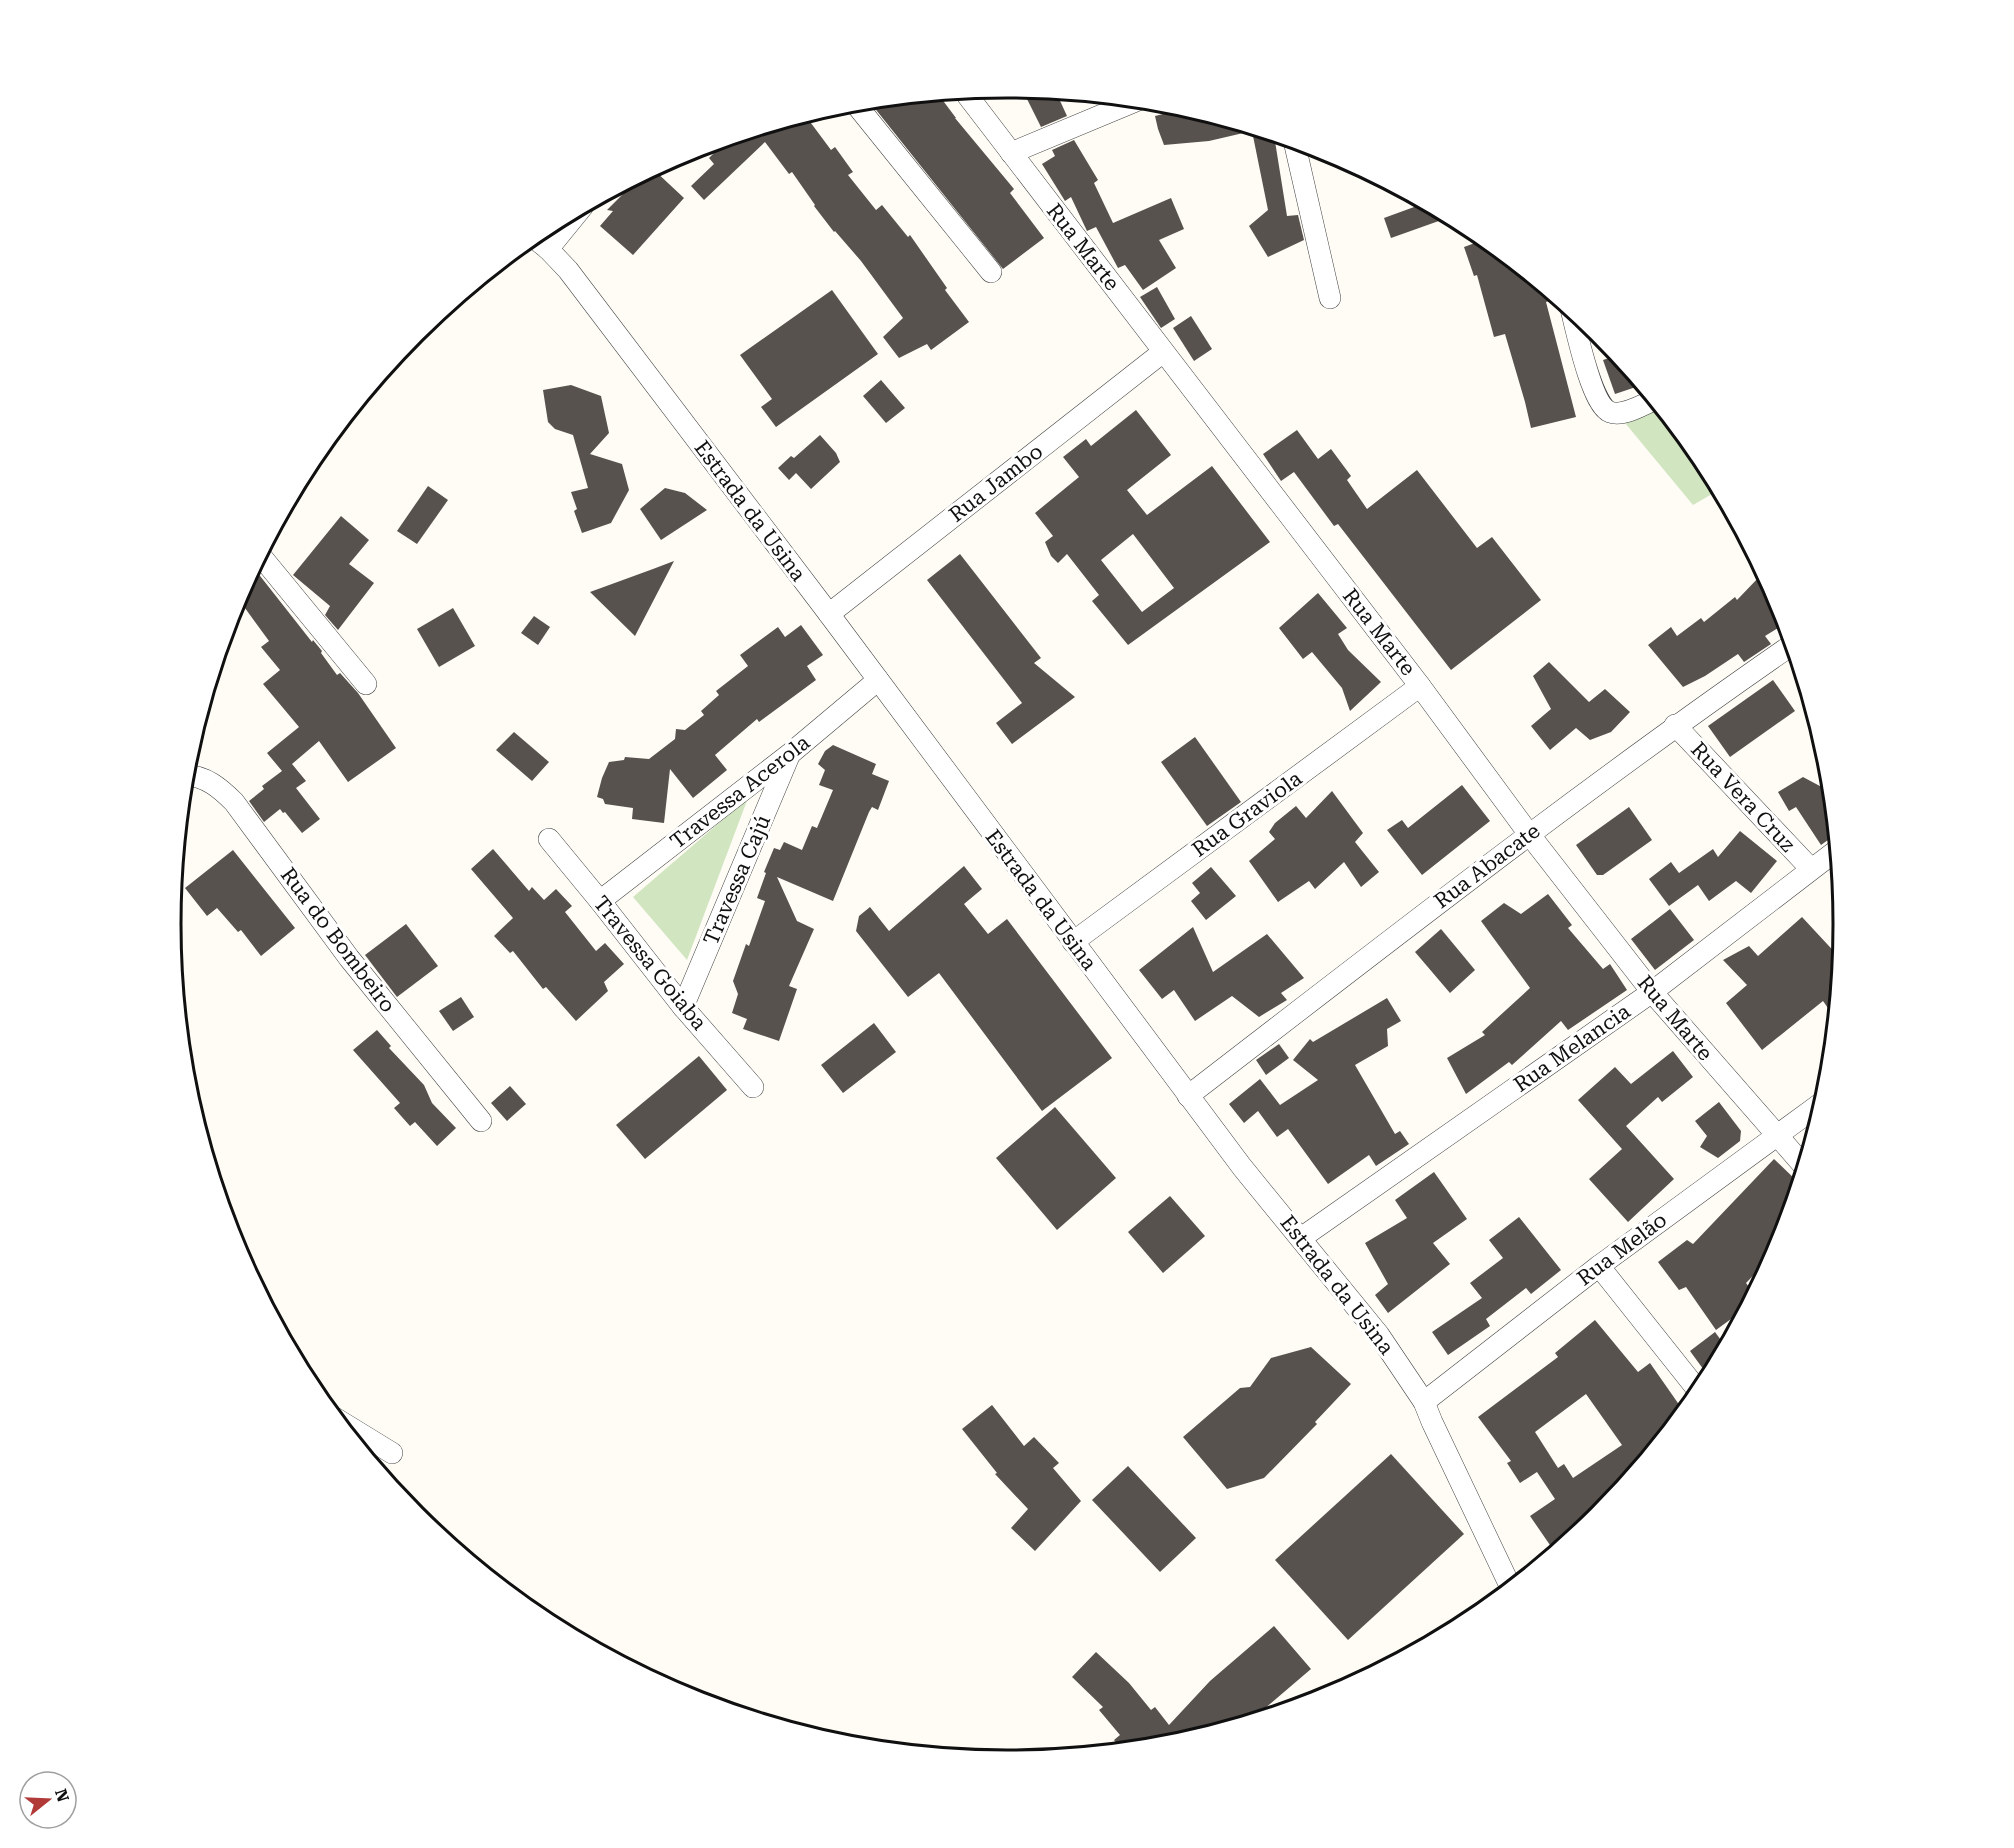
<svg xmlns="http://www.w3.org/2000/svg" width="2014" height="1848" viewBox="0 0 2014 1848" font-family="'Roboto Serif',serif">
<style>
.green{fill:#d2e5c1}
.building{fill:#58524e;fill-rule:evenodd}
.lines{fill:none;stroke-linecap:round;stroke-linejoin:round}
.minor-casing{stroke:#434343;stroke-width:22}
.minor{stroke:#fff;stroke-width:21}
.labels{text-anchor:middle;stroke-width:6;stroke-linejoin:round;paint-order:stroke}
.street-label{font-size:21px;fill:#101010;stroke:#fff}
.rim{fill:none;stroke:#101010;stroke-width:3}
</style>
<rect width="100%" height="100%" fill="#fefcf5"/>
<g class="green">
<polygon points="1648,392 1703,459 1719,490 1693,505 1611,406"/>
<polygon points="748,798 687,960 633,897"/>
</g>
<g class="building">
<polygon points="1040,90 1056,92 1067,116 1041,127 1026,97"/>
<polygon points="938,94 956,118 955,118 1014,189 1010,193 1044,238 1003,269 869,101"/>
<polygon points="1187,108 1188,119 1209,115 1274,135 1287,216 1298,215 1304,240 1268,257 1249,226 1268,210 1252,131 1209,141 1164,145 1158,129 1155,116"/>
<polygon points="805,115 831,150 835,147 853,172 848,175 876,210 882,205 908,237 910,235 947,288 945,290 969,322 931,350 927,344 899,358 883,337 903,318 861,261 835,231 834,232 814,206 815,205 792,172 789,174 765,142 704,200 691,186 714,164 709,158 729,138"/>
<polygon points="1074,140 1098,180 1094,183 1113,223 1171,198 1184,229 1159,240 1176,268 1143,290 1125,265 1118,268 1096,227 1087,231 1071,197 1065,201 1042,164 1055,156 1052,150"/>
<polygon points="653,169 684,198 633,255 600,226 613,211 607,210 633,184 635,178"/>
<polygon points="1425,203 1450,217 1391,238 1384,218"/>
<polygon points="1486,239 1558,298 1546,302 1576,417 1531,428 1525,402 1505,334 1494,337 1477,275 1474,276 1464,247"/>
<polygon points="1157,287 1175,319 1161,328 1140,297"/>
<polygon points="832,290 878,354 776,427 761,407 772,399 740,355"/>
<polygon points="1191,316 1212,349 1194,361 1173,328"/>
<polygon points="1618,355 1642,385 1615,394 1603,360"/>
<polygon points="881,380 905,408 886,423 863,396"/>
<polygon points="571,385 601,396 609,433 590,454 622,464 629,490 611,523 582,533 574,511 577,509 571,492 588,488 573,435 555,429 548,422 543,390"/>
<path d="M1136,410L1171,455L1127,490L1147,515L1212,466L1270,542L1128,645L1092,601L1099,595L1067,554L1058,563L1051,556L1045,542L1053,536L1035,513L1079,477L1063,457L1086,439L1091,446ZM1133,534L1174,588L1142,612L1101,560Z"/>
<polygon points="1297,430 1318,459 1331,449 1351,476 1347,480 1367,509 1417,470 1477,548 1492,537 1541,600 1451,670 1338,524 1334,526 1294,472 1281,481 1263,454"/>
<polygon points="820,435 836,453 840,462 811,489 796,473 789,480 778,468 791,456 794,458"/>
<polygon points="428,486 448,500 417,544 397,531"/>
<polygon points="665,488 685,493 707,510 661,540 640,509"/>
<polygon points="341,516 369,540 349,564 374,583 338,630 325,615 330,606 293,575"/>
<polygon points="960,554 1041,658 1034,663 1075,697 1012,744 996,723 1022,703 927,580"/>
<polygon points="674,561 635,636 590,592 653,569"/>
<polygon points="253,567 312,642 313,640 322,651 321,653 337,675 340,673 358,693 396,748 348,782 319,741 292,764 306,781 296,788 320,819 302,833 285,812 283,813 280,809 264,822 249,801 264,789 262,786 282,771 267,753 299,727 263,684 280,670 261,647 269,641 237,597"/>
<polygon points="1761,575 1771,586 1780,604 1786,623 1765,636 1771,644 1744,662 1738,654 1705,676 1683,687 1648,645 1671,627 1677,636 1701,618 1704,622 1735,597 1737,600"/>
<polygon points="1318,593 1347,628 1338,634 1348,650 1381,682 1350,711 1342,688 1312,652 1303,659 1279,628"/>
<polygon points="453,608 475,646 439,667 417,629"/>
<polygon points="534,616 550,627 538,645 521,633"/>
<polygon points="801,625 823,655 807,666 816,680 759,722 757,719 715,755 727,770 693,798 670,769 664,823 632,819 633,808 605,804 603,799 597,797 602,778 609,762 624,760 625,757 649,759 675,739 676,729 685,730 704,715 701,711 719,695 716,691 748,666 740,655 778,627 785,637"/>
<polygon points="1549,662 1589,702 1605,689 1630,712 1611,732 1590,740 1576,728 1550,750 1531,726 1551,709 1533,676"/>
<polygon points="1773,680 1795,711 1730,757 1708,726"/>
<polygon points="514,732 549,762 532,781 496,750"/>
<polygon points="1195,737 1241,802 1207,826 1161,762"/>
<polygon points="833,745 876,764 872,774 889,781 878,810 872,807 869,812 833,901 777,877 797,921 814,929 789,986 797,989 779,1041 743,1029 747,1019 732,1013 738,994 733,981 746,944 749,946 765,901 757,898 766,873 764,872 774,848 780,850 784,842 802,850 812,826 817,828 833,790 819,785 825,770 818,764 825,751"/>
<polygon points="1803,777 1831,792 1835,835 1821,845 1796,807 1789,811 1778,792"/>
<polygon points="1462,785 1490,821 1422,875 1387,830 1402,820 1408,828"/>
<polygon points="1332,791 1363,833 1355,842 1379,872 1361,887 1344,862 1315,889 1309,881 1278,902 1249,861 1275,839 1269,832 1275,823 1296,806 1306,818"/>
<polygon points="1629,807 1652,840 1603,875 1597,875 1576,845"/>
<polygon points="1740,831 1777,861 1751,893 1736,881 1709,901 1698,885 1669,906 1649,879 1671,862 1679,873 1713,849 1718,857"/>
<polygon points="493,849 529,891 532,887 544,900 556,889 572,906 565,912 596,951 605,943 624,964 604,982 608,991 576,1021 546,987 543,989 513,951 510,953 494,936 513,918 471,869"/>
<polygon points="233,850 295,928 261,956 241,930 238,932 217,908 207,916 185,888"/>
<polygon points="964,866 982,889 964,904 988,934 1007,919 1112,1058 1042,1111 939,973 908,997 856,931 859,916 870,907 889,931"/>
<polygon points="1211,867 1236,896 1206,920 1191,901 1200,893 1192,883"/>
<polygon points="1548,894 1572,925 1568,928 1603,969 1610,964 1627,990 1568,1030 1561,1021 1512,1065 1509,1062 1466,1094 1447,1058 1485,1035 1482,1032 1530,988 1481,921 1504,903 1521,914"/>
<polygon points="1670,909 1694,940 1655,970 1631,939"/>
<polygon points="1802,917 1841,959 1835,1018 1823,1001 1762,1050 1726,1003 1747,985 1723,960 1749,946 1758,956"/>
<polygon points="406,924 438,966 397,997 365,955"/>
<polygon points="1193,927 1213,972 1267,934 1304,978 1281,993 1287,1000 1259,1017 1232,996 1195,1021 1174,990 1162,999 1139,970"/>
<polygon points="1441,929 1475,970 1450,993 1415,952"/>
<polygon points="461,997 474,1017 453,1031 439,1011"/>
<polygon points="1387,998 1401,1021 1387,1029 1388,1046 1355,1065 1395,1134 1400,1131 1409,1144 1376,1166 1369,1155 1328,1184 1288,1129 1277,1137 1258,1111 1244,1123 1229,1104 1260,1079 1280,1105 1318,1080 1293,1060 1310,1039 1313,1042"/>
<polygon points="874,1023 896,1052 843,1093 821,1065"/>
<polygon points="377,1030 391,1046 389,1048 424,1085 432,1103 456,1128 437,1146 415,1122 410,1126 394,1108 400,1103 353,1050"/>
<polygon points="1279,1044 1289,1058 1266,1075 1256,1060"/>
<polygon points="1673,1051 1693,1077 1662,1102 1658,1097 1626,1126 1674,1179 1628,1222 1589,1179 1622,1149 1578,1100 1615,1067 1631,1084"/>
<polygon points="699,1056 727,1090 645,1159 616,1125"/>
<polygon points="510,1086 526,1104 507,1121 491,1103"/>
<polygon points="1719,1102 1741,1131 1740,1141 1718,1158 1700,1147 1707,1136 1695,1121"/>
<polygon points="1055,1107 1116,1178 1057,1230 996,1158"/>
<polygon points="1774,1159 1799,1183 1780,1245 1777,1251 1746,1283 1754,1294 1746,1308 1716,1330 1686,1287 1679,1290 1658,1262 1687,1240 1693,1244"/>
<polygon points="1434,1172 1467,1219 1433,1243 1450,1264 1388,1313 1375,1295 1388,1284 1365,1243 1407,1218 1395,1200"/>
<polygon points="1170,1196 1205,1236 1163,1273 1128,1232"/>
<polygon points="1519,1217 1561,1270 1531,1294 1526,1288 1486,1319 1490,1326 1448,1355 1432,1332 1482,1298 1470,1283 1503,1258 1489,1240"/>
<path d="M1595,1320L1638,1372L1650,1363L1680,1406L1674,1410L1681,1416L1615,1496L1596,1509L1600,1514L1599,1516L1580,1532L1578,1530L1552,1548L1530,1516L1555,1499L1537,1472L1520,1483L1507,1463L1511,1461L1478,1417L1558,1357L1555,1353ZM1586,1394L1622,1445L1573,1478L1564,1464L1558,1468L1535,1432Z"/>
<polygon points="1715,1332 1726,1347 1709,1377 1690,1351"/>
<polygon points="1311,1347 1351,1384 1315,1422 1317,1424 1264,1478 1227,1489 1183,1437 1240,1388 1250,1387 1271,1358"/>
<polygon points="992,1405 1024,1446 1034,1437 1059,1463 1053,1468 1081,1501 1035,1551 1011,1528 1028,1509 995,1474 997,1473 962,1429"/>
<polygon points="1391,1454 1464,1534 1348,1640 1275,1560"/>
<polygon points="1128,1466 1196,1538 1160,1572 1092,1500"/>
<polygon points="1274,1626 1311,1669 1250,1721 1170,1745 1122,1750 1114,1740 1120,1735 1099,1710 1103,1707 1072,1677 1096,1652 1129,1683 1151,1710 1155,1707 1169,1725 1210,1681"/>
</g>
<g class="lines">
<defs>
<g id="minor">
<polyline points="964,91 1420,686 1529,834 1652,992 1804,1166"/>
<polyline points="854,102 991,272"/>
<polyline points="1294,141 1330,298"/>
<polyline points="1011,153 1138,100"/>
<polyline points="532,236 548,249 568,270 829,614 1242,1167 1379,1335 1424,1402 1432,1422 1511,1588"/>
<polyline points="548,249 583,206"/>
<path d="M1571,309C1576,329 1592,406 1610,412C1623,417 1642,405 1654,400"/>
<polyline points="260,555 366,684"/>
<polyline points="829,614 1163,352"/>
<polyline points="1675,725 1811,869"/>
<path d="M185,775C206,776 220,788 234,802L349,958L481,1121"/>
<polyline points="549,839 600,901 683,1007 753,1087"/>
<polyline points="600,901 791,753 878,680"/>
<polyline points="1073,942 1420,686"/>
<polyline points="683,1007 789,756"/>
<path d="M1188,1096C1388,942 1586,787 1793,644"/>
<polyline points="1301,1238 1652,992 1837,850"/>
<polyline points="1599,1266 1700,1393"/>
<polyline points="1424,1402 1599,1266 1824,1101"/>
<polyline points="335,1418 392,1453"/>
</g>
</defs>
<use href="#minor" class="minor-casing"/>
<use href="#minor" class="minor"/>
</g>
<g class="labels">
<g class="street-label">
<text transform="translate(1083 247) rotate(52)" y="7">Rua Marte</text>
<text transform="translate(996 483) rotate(-38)" y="7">Rua Jambo</text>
<text transform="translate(750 511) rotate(53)" y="7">Estrada da Usina</text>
<text transform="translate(1379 632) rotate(52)" y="7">Rua Marte</text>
<text transform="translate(740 792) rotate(-38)" y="7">Travessa Acerola</text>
<text transform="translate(1743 797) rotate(47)" y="7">Rua Vera Cruz</text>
<text transform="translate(1247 814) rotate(-36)" y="7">Rua Graviola</text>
<text transform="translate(1487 866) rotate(-37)" y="7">Rua Abacate</text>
<text transform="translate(737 880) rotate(-67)" y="7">Travessa Cajú</text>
<text transform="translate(1041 900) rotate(53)" y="7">Estrada da Usina</text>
<text transform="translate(338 940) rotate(53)" y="7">Rua do Bombeiro</text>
<text transform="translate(650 963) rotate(51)" y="7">Travessa Goiaba</text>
<text transform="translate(1675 1018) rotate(50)" y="7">Rua Marte</text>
<text transform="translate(1572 1048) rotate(-35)" y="7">Rua Melancia</text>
<text transform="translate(1622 1249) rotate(-37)" y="7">Rua Melão</text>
<text transform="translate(1337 1285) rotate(52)" y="7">Estrada da Usina</text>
</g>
</g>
<path d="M0 0H2014V1848H0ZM181 924a826 826 0 1 1 1652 0a826 826 0 1 1-1652 0Z" fill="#fff" fill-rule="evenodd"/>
<path class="rim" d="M181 924a826 826 0 1 1 1652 0a826 826 0 1 1-1652 0Z"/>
<g transform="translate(48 1800) rotate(72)"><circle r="28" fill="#ffffff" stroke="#9f9f9f" stroke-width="1.5"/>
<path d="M0-4.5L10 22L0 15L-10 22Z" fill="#b13938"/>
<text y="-9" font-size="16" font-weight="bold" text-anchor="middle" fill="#101010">N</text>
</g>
</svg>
